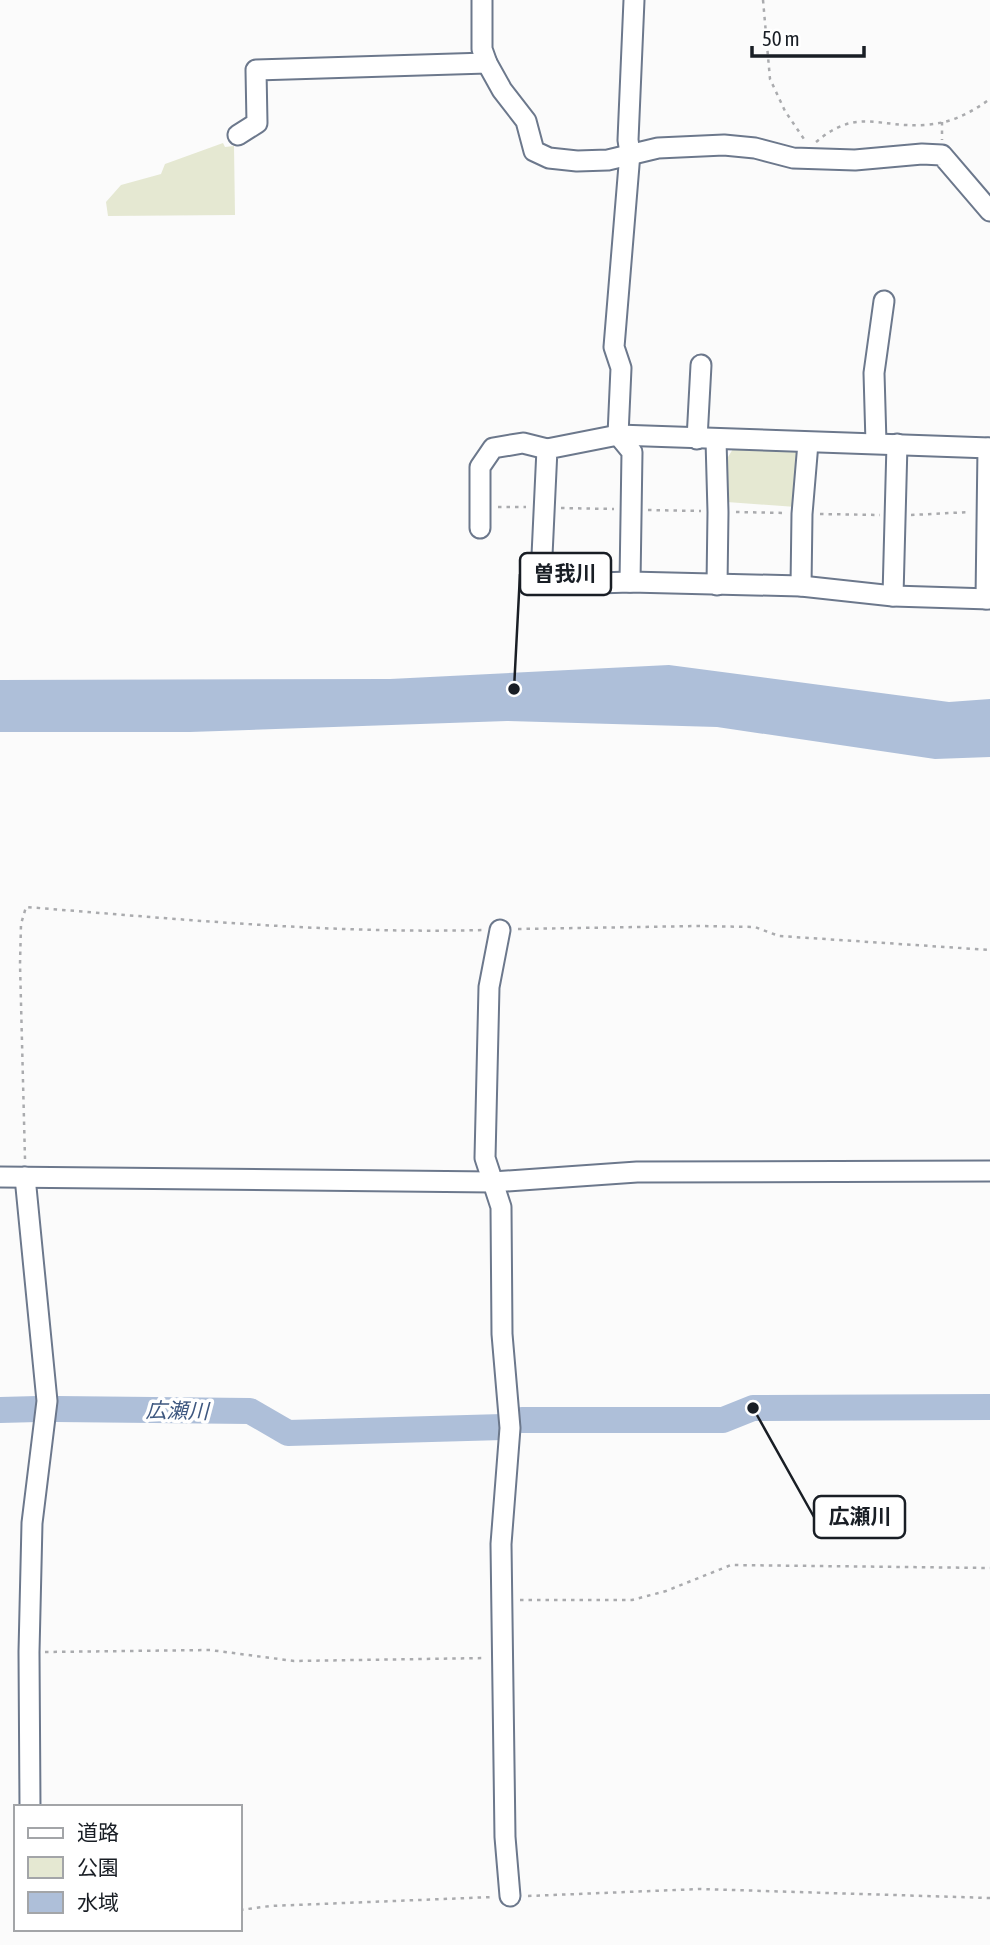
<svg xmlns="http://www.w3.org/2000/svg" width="990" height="1945" viewBox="0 0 990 1945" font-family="'Asap Condensed','Noto Sans JP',sans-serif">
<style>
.green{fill:#e5e8d2}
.water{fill:#aebfd9}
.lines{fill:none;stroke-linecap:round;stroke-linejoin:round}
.river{stroke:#aebfd9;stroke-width:26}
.minor-casing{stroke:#6c788c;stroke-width:23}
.path{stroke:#aaabae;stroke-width:2.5;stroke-dasharray:3.5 5;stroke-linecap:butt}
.minor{stroke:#fff;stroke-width:19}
.labels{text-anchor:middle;stroke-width:7;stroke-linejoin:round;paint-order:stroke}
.water-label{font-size:21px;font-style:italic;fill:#3f5880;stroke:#fff}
.leader{fill:none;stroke:#191e25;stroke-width:2.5}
.callout-dot{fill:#191e25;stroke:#fff;stroke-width:2.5}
.callout{fill:#fff;stroke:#191e25;stroke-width:2.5}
.callout-label{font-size:21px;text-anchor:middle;font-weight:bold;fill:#191e25}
</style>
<rect width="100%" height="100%" fill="#fbfbfb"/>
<g class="green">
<polygon points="223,143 225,147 234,146 235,215 108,216 106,202 121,185 161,174 165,164"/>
<polygon points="736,444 796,445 796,507 727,502 728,457"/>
</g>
<polygon class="water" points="669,665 949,702 990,699 990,757 935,759 717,727 507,721 190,732 0,732 0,680 390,679"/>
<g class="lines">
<g class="river">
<polyline points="56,1409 250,1411 288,1433 503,1427"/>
<polyline points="0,1410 38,1409"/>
<polyline points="522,1420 723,1420 753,1408 990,1407"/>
</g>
<defs>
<g id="minor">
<polyline points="482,0 482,49 487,63 502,90 526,121 534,151 549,158 577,161 608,160 658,148 724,145 755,148 793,158 855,160 922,154 942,155 990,211"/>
<polyline points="238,135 257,123 256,70 487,63"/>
<polyline points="697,439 701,365"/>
<polyline points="716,440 718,512 717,585"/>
<polyline points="876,443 874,373 884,301"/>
<polyline points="990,448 618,435 547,449 541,577 547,582 566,584 630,582 801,586 893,596 990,599"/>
<polyline points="480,528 480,467 493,448 523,443 547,449"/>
<polyline points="630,582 632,452 618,435 621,368 614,347 630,153 628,140 634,0"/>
<polyline points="801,586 802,514 808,443"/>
<polyline points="893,596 897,444"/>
<polyline points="986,599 988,448"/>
<polyline points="500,930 489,987 485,1158 501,1207 502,1334 510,1428 501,1544 505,1837 510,1896"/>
<polyline points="0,1177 493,1182 637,1172 990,1171"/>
<polyline points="25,1177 47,1401 32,1523 29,1652 30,1807"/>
</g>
</defs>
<use href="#minor" class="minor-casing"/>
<g class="path">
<polyline points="763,0 770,79 785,111 806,142"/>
<polyline points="942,122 942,140"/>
<path d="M816,142C857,107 878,128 925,125C951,123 969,114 990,99"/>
<polyline points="498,507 526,507"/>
<polyline points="561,508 614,509"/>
<polyline points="648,510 701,511"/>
<polyline points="736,512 785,513"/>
<polyline points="820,514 880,515"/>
<polyline points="911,515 970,512"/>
<polyline points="518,929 698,926 755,927 779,936 990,950"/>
<path d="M25,1159L20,964L21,924L26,907C178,919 331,934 483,930"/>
<polyline points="520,1600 632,1600 666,1591 731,1565 990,1568"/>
<polyline points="45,1652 210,1650 294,1661 486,1658"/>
<polyline points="528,1896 700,1889 990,1898"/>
<polyline points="240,1910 270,1906 493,1897"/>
</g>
<use href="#minor" class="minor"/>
</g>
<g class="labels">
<g class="water-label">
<text transform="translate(177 1411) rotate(1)" y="7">広瀬川</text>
</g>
</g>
<path class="leader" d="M514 689L520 574M753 1408L814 1517"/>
<g class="callout-dot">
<circle cx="514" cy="689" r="7"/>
<circle cx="753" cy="1408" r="7"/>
</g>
<g class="callout">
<rect x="520" y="553" width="91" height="42" rx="7"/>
<rect x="814" y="1496" width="91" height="42" rx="7"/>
</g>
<g class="callout-label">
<text x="565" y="581">曽我川</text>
<text x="860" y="1524">広瀬川</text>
</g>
<rect x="14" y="1805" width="228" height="126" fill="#ffffff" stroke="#a3a5a8" stroke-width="2"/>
<rect x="28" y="1828" width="35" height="10" fill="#ffffff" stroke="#a3a5a8" stroke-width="2"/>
<text x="77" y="1840" font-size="21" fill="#191e25">道路</text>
<rect x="28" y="1857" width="35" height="21" fill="#e5e8d2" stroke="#a3a5a8" stroke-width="2"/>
<text x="77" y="1875" font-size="21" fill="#191e25">公園</text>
<rect x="28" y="1892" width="35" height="21" fill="#aebfd9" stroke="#a3a5a8" stroke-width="2"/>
<text x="77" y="1910" font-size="21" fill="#191e25">水域</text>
<path d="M752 46v10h112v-10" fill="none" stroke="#191e25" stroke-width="3.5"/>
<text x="762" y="46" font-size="21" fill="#191e25" stroke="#ffffff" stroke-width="5" paint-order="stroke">50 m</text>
</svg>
